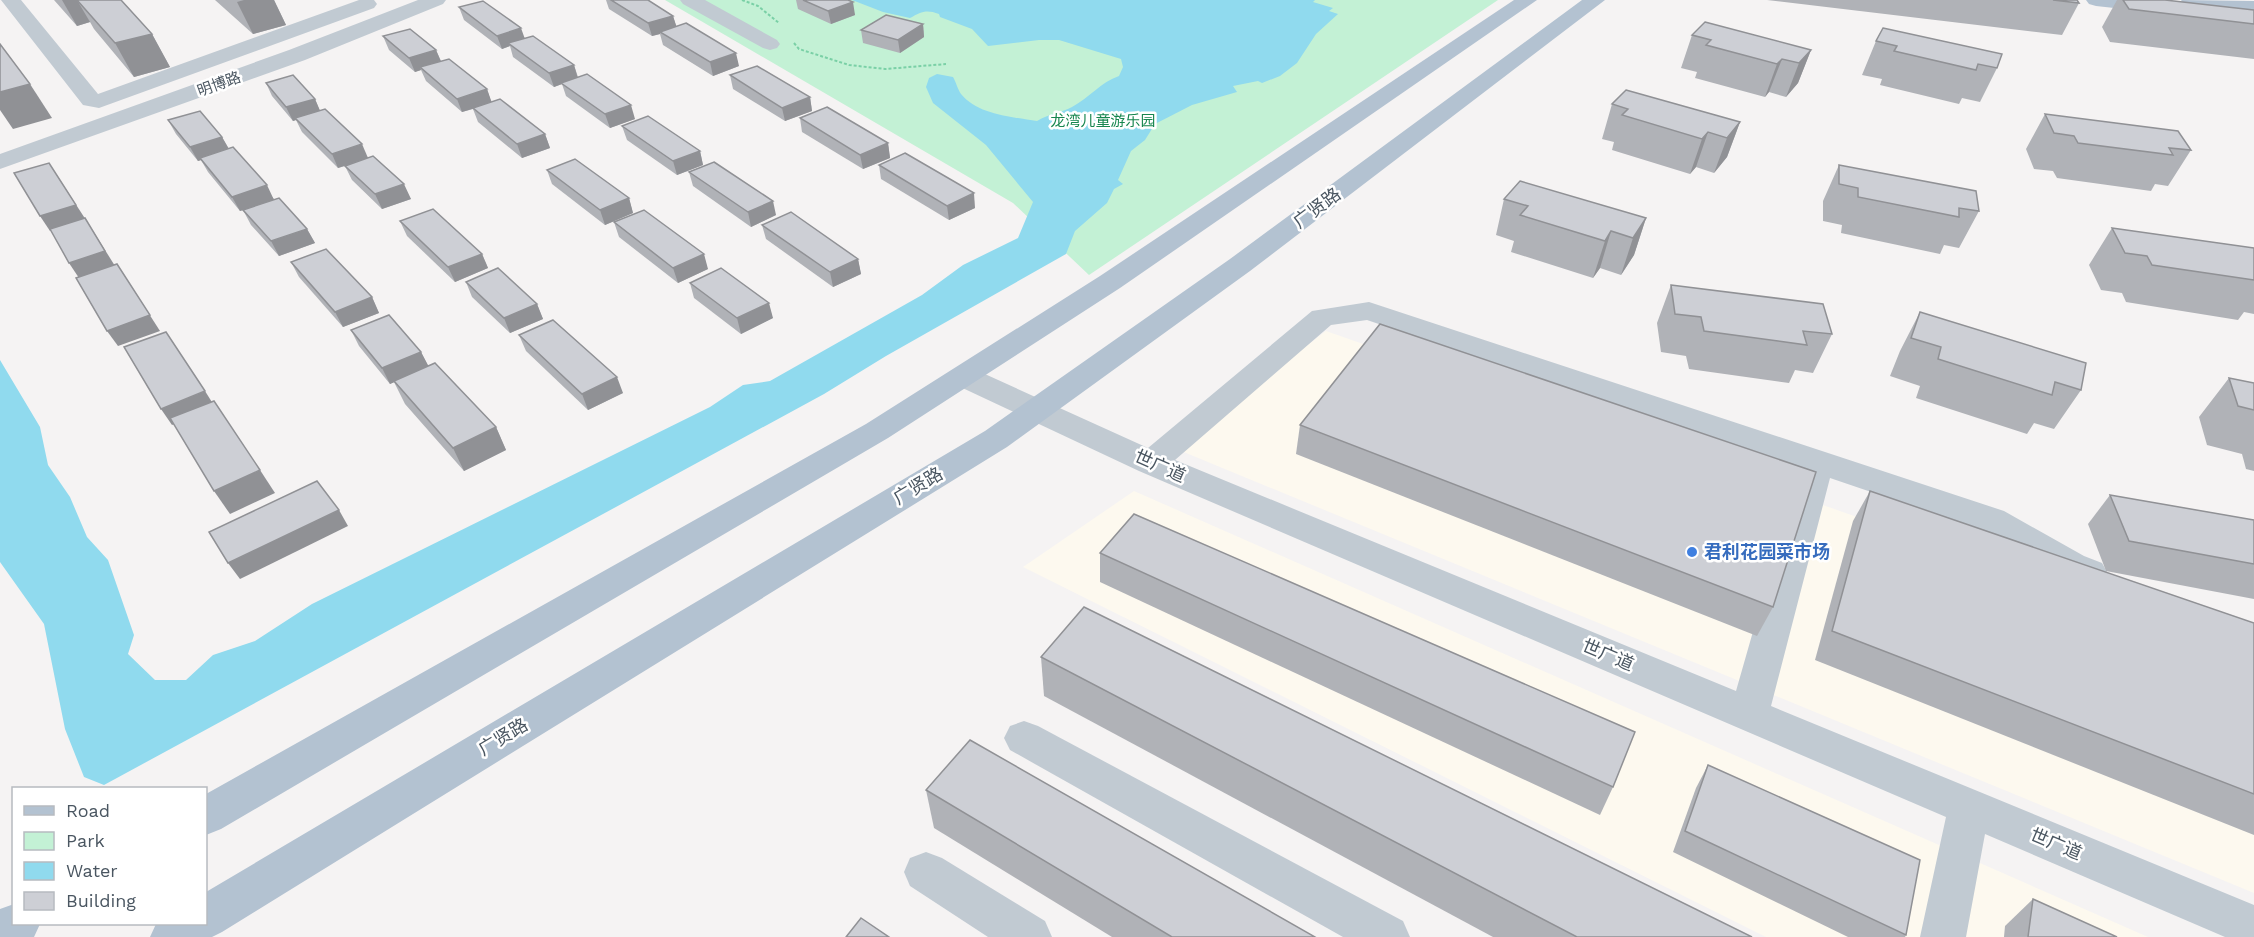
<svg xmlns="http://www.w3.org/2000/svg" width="2254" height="937" viewBox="0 0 2254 937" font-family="'Work Sans','Noto Sans SC',sans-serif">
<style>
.commercial{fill:#fdf9ef}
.green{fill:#c3f1d5}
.water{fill:#90daee}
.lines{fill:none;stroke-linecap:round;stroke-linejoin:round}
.path{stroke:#7ad0a6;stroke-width:2;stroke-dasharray:3 2;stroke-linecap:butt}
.minor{fill:#c1cad2;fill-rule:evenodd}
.major{fill:#b3c2d1;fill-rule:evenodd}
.wall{fill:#b0b2b7}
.shaded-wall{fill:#909195}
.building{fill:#cdcfd5;stroke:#909195;stroke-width:1.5}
.shop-dot{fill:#3f7fe0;stroke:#fff;stroke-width:2}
.labels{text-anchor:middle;stroke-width:5;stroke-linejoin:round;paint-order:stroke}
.far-street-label{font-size:15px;fill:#4a5661;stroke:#fff}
.far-park-label{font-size:15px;fill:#17864f;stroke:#fff}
.street-label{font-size:18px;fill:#4a5661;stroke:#fff}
.shop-label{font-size:18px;font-weight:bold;fill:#366cbe;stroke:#fff;text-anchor:start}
</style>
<rect width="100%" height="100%" fill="#f5f3f3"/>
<g class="commercial">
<polygon points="1326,331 2254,656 2254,893 1174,448"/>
<polygon points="1134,491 2148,937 1766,937 1023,567"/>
</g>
<polygon class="green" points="665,0 1498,0 1089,275 1013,203"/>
<path class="water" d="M852,0H1315L1313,2L1333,8L1329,11L1338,14L1316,34L1297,63L1280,76L1262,83L1258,81L1233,86L1237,92L1192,105L1155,124L1145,140L1131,151L1118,180L1123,184L1114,189L1107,203L1075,231L1066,254L886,356L824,394L104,785L84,777L65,729L44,624L0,562V360L40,427L48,465L70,497L87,537L108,560L134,635L128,654L155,680H186L213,655L255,641L312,604L710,407L743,385L770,381L922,295L963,265L1018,238L1033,202L986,145L933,103L926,87L929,78L937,74L953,77C956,82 958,90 961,94C978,115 1013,117 1037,121C1051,113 1061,113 1072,107C1089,98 1101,82 1119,76L1123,67L1121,59L1059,40H1039L988,46L972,29L940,17L939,14C926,9 921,12 910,18L883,12Z"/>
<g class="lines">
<g class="path">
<polyline points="742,0 758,6 779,23"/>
<polyline points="794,43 799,49 849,65 885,69 946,64"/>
</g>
<g class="minor">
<polygon points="1,0 21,0 98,94 359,0 374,0 377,4 374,8 99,108 83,105"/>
<polygon points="418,0 446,0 443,4 305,60 0,169 0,154 289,50"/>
<polygon points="680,0 705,0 777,40 780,44 777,48 770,50 763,48 683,4"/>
<path d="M1369,302L2004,511L2084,556L2102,563L2107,572L2102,581L2089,585L2076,581L2058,574L1980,529L1830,478L1771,706L2254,905V937H2225L1985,834L1966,937H1920L1946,817L1139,471L954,384L950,377L954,370L965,367L976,370L1148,448L1312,311ZM1367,320L1800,467L1736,691L1175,460L1331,325Z"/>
<polygon points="1024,721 1038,726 1403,921 1410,937 1343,937 1010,750 1004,738 1010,726"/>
<polygon points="926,852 942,858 1045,921 1052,937 988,937 910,886 904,872 910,858"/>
</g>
<g class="major">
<polygon points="1514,0 1537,0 1120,288 888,438 221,829 206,835 206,794 866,424 1100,276"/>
<polygon points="1582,0 1605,0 1250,271 1007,447 222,932 212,937 150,937 156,924 206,924 206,892 985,431 1230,259"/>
<polygon points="2086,0 2150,0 2167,3 2170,7 2167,11 2160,13 2096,6 2089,4"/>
<polygon points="2181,0 2254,1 2254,13 2191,6 2184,4"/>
<polygon points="14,904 14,924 40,924 34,937 0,937 0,909"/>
</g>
</g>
<g class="wall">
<polygon points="54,0 121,0 152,34 170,67 134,77 94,29 90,22 77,26"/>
<polygon points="215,0 274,0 286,25 253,34"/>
<polygon points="606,0 648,0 673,16 676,26 739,66 713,76 663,45 660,34 652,36 609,9"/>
<polygon points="796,0 848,0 855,15 831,24 798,9"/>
<polygon points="1767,0 2077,0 2079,3 2062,35"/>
<polygon points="2117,0 2165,0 2254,10 2254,59 2110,42 2102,27"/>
<polygon points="459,7 525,38 574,65 578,77 635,119 610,128 566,96 562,84 554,87 513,57 510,46 502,49 464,20"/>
<polygon points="923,24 924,37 900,53 863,43 861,30"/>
<polygon points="1692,35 1811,50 1798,83 1786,97 1769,92 1765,97 1695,78 1697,72 1681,68"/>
<polygon points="383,36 436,50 441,61 487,89 491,102 545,134 550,148 522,158 478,122 473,109 462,112 426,81 421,70 415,72 389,50"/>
<polygon points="1876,41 1997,68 1980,102 1962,98 1959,104 1880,85 1882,79 1862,75"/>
<polygon points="730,75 810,97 812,111 785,121 733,89"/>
<polygon points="266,83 315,99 320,111 411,199 382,209 352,180 345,166 338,168 302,132 296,120 293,121 272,96"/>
<polygon points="1612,104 1740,122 1727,157 1714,173 1696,167 1690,174 1612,150 1614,142 1602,139"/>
<polygon points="2045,114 2191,150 2168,186 2155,184 2151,191 2057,178 2053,171 2034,169 2026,149"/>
<polygon points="800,118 888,143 890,158 863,169 802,132"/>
<polygon points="168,120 222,137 229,149 274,199 307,229 315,243 279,256 251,225 243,210 240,211 208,172 201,160 198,161 176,134"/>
<polygon points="622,126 700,151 703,165 677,175 627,140"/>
<polygon points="879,165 975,208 949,220 881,179"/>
<polygon points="1839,165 1979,211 1959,248 1944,245 1940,254 1841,233 1842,225 1823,221 1823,201"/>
<polygon points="547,170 629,198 633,213 605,225 552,184"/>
<polygon points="689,172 776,215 751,227 693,186"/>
<polygon points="1504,199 1646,218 1634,255 1621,275 1600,268 1593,278 1511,252 1514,241 1496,235"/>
<polygon points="400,221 482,254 488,268 455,282 407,236"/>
<polygon points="614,222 708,269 678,283 619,237"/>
<polygon points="762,225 858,259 861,274 833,287 766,239"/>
<polygon points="2112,228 2254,248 2254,314 2244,312 2238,320 2126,302 2122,293 2101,290 2089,265"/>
<polygon points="291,262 372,297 379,313 343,327 299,277"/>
<polygon points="466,282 537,304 543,319 510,333 472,297"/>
<polygon points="690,283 773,318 741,334 694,298"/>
<polygon points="1671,285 1832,334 1813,373 1795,370 1789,383 1689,369 1686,356 1661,352 1657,323"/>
<polygon points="1920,312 2081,390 2054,429 2034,423 2027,434 1916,398 1920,386 1890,376 1900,351"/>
<polygon points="351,330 421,352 428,366 496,427 506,450 464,471 405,404 394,382 390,384 359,346"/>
<polygon points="519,335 623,393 588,410 526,351"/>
<polygon points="2229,378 2254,383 2254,471 2246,469 2242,454 2207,445 2199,417"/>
<polygon points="1300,425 1773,607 1757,636 1296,454"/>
<polygon points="1870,491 2254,623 2254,835 1815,660 1853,521"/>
<polygon points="2110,495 2254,520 2254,599 2106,571 2088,524"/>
<polygon points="1100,553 1613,787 1600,815 1100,582"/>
<polygon points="1041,657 1752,937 1493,937 1044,696"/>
<polygon points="1708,765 1906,935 1905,937 1848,937 1673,852 1696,788"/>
<polygon points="926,790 1315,937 1112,937 934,828"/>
<polygon points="2033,899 2117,937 2004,937 2005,926"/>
</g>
<g class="shaded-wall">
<polygon points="62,0 77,0 90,22 77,26"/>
<polygon points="244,0 274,0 286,25 253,34 237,2"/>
<polygon points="853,2 855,15 831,24 828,11"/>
<polygon points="673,16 677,28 660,32 660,34 652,36 648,23"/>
<polygon points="923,24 924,37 900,53 898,40"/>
<polygon points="521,28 526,42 508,43 510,46 502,49 497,36"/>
<polygon points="152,34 170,67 134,77 115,43"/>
<polygon points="436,50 442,64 420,67 421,70 415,72 409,58"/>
<polygon points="1811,50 1798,83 1786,97 1799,63"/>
<polygon points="736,53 739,66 713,76 710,62"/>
<polygon points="1782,59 1769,92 1765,97 1777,64"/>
<polygon points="574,65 578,79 561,83 562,84 554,87 549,73"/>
<polygon points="30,84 52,118 13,129 0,110 0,92"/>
<polygon points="487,89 492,103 462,112 457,99"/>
<polygon points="810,97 812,111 785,121 782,108"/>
<polygon points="315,99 321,113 295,118 296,120 293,121 286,107"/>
<polygon points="631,105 635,119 610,128 605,114"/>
<polygon points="1740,122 1727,157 1714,173 1727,138"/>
<polygon points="1708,132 1696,167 1690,174 1702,139"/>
<polygon points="545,134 550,148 522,158 517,144"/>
<polygon points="222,137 230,151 198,161 190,147"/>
<polygon points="888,143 890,158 863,169 860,155"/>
<polygon points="362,144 368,158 338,168 332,154"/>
<polygon points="700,151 703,165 677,175 673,161"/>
<polygon points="58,177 86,220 50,231 40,216"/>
<polygon points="404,184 411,199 382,209 375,194"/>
<polygon points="267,185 274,200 240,211 232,197"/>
<polygon points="974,193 975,208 949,220 947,206"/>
<polygon points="629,198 633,213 605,225 600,210"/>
<polygon points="773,201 776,215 751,227 748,212"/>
<polygon points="85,218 115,266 79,278 69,263"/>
<polygon points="1646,218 1634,255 1621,275 1633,238"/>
<polygon points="307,229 315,243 279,256 271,241"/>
<polygon points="1611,231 1600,268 1593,278 1605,241"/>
<polygon points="482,254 488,268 455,282 448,267"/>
<polygon points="704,254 708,269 678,283 673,268"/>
<polygon points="858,259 861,274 833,287 830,272"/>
<polygon points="117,264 160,331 118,346 107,331"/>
<polygon points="372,297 379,313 343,327 335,312"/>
<polygon points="769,303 773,318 741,334 737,318"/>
<polygon points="537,304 543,319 510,333 504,318"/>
<polygon points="421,352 429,367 390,384 382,368"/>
<polygon points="617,377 623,393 588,410 582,394"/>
<polygon points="205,391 215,407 172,425 161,409"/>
<polygon points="496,427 506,450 464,471 453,448"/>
<polygon points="260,470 275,493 230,514 214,491"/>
<polygon points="339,510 348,526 240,579 228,563"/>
</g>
<g class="building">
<polygon points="77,0 121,0 152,34 115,43"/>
<polygon points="611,0 648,0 673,16 648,23"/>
<polygon points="803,0 848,0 853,2 828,11"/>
<polygon points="2053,0 2077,0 2079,3"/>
<polygon points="2123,0 2165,0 2254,10 2254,24 2129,9"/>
<polygon points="483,1 521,28 497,36 459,7"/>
<polygon points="886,15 923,24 898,40 861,30"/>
<polygon points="1705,22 1811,50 1799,63 1782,59 1777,64 1706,45 1711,40 1692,35"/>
<polygon points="686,23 736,53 710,62 660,32"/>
<polygon points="1883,28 2002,54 1997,68 1978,64 1976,70 1894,51 1897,46 1876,41"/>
<polygon points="410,29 436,50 409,58 383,36"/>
<polygon points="533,36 574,65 549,73 508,43"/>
<polygon points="0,44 30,84 0,92"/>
<polygon points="449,59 487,89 457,99 420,67"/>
<polygon points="757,66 810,97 782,108 730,75"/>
<polygon points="587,74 631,105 605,114 561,83"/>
<polygon points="293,75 315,99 286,107 266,83"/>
<polygon points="1626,90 1740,122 1727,138 1708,132 1702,139 1622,115 1628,109 1612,104"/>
<polygon points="500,99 545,134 517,144 473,108"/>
<polygon points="827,107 888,143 860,155 800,118"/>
<polygon points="325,109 362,144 332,154 295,118"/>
<polygon points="200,111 222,137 190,147 168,120"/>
<polygon points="2045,114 2178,131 2191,150 2169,148 2173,155 2078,143 2074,136 2054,133"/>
<polygon points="648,116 700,151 673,161 622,126"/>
<polygon points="233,147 267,185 232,197 200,158"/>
<polygon points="905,153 974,193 947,206 879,165"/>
<polygon points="373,156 404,184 375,194 345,166"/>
<polygon points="575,159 629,198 600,210 547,170"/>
<polygon points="714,162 773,201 748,212 689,172"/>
<polygon points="49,163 76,205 40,216 14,173"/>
<polygon points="1839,165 1976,191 1979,211 1959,208 1959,217 1858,197 1858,188 1839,184"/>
<polygon points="1520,181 1646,218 1633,238 1611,231 1605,241 1520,215 1528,206 1504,199"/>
<polygon points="279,198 307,229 271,241 243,210"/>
<polygon points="433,209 482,254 448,267 400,221"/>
<polygon points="644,210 704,254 673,268 614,222"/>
<polygon points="791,212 858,259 830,272 762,225"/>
<polygon points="85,218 105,251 69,263 50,229"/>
<polygon points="2112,228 2254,248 2254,280 2152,265 2147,256 2125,253"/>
<polygon points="326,249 372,297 335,312 291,262"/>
<polygon points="117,264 150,315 107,331 76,278"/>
<polygon points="498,268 537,304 504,318 466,282"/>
<polygon points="721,268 769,303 737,318 690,283"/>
<polygon points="1671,285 1823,304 1832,334 1803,331 1807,345 1704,331 1701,317 1675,314"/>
<polygon points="1920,312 2086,363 2081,390 2055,382 2052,395 1938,359 1941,347 1911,338"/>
<polygon points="389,315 421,352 382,368 351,330"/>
<polygon points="553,320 617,377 582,394 519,335"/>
<polygon points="1380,324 1816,472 1773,607 1300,425"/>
<polygon points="166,332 205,391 161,409 124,347"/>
<polygon points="435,363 496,427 453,448 394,381"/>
<polygon points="2229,378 2254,383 2254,410 2238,406"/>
<polygon points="214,401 260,470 214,491 170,418"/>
<polygon points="317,481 339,510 228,563 209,532"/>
<polygon points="1870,491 2254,623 2254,794 1832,631"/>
<polygon points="2110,495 2254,520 2254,564 2129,541"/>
<polygon points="1134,514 1635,732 1613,787 1100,553"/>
<polygon points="1084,607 1752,937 1577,937 1041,657"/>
<polygon points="970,740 1315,937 1172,937 926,790"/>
<polygon points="1708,765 1920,860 1906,935 1685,831"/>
<polygon points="2033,899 2117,937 2028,937"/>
<polygon points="861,918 889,937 846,937"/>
</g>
<circle class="shop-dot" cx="1692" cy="552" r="6"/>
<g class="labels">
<g class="far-street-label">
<text transform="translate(219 84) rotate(-20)" y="5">明博路</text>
</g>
<g class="far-park-label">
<text x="1103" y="126">龙湾儿童游乐园</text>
</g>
<g class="street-label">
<text transform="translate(1317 208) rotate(-37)" y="6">广贤路</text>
<text transform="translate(1160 466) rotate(24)" y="6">世广道</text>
<text transform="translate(918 486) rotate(-31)" y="6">广贤路</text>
<text transform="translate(1608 655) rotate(23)" y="6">世广道</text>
<text transform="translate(503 737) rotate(-31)" y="6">广贤路</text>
<text transform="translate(2056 844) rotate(23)" y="6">世广道</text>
</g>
<g class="shop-label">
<text x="1704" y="558">君利花园菜市场</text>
</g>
</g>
<rect x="12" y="787" width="195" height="138" fill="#ffffff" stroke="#b7bbc0" stroke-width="1.5"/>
<rect x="24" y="806" width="30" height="9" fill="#b3c2d1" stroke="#b7bbc0" stroke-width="1.5"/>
<text x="66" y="817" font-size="18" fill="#4a5661">Road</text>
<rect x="24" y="832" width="30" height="18" fill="#c3f1d5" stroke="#b7bbc0" stroke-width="1.5"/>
<text x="66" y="847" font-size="18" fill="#4a5661">Park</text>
<rect x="24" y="862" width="30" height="18" fill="#90daee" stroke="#b7bbc0" stroke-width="1.5"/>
<text x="66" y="877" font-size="18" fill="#4a5661">Water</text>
<rect x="24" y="892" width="30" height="18" fill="#cdcfd5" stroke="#b7bbc0" stroke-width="1.5"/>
<text x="66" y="907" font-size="18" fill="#4a5661">Building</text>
</svg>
